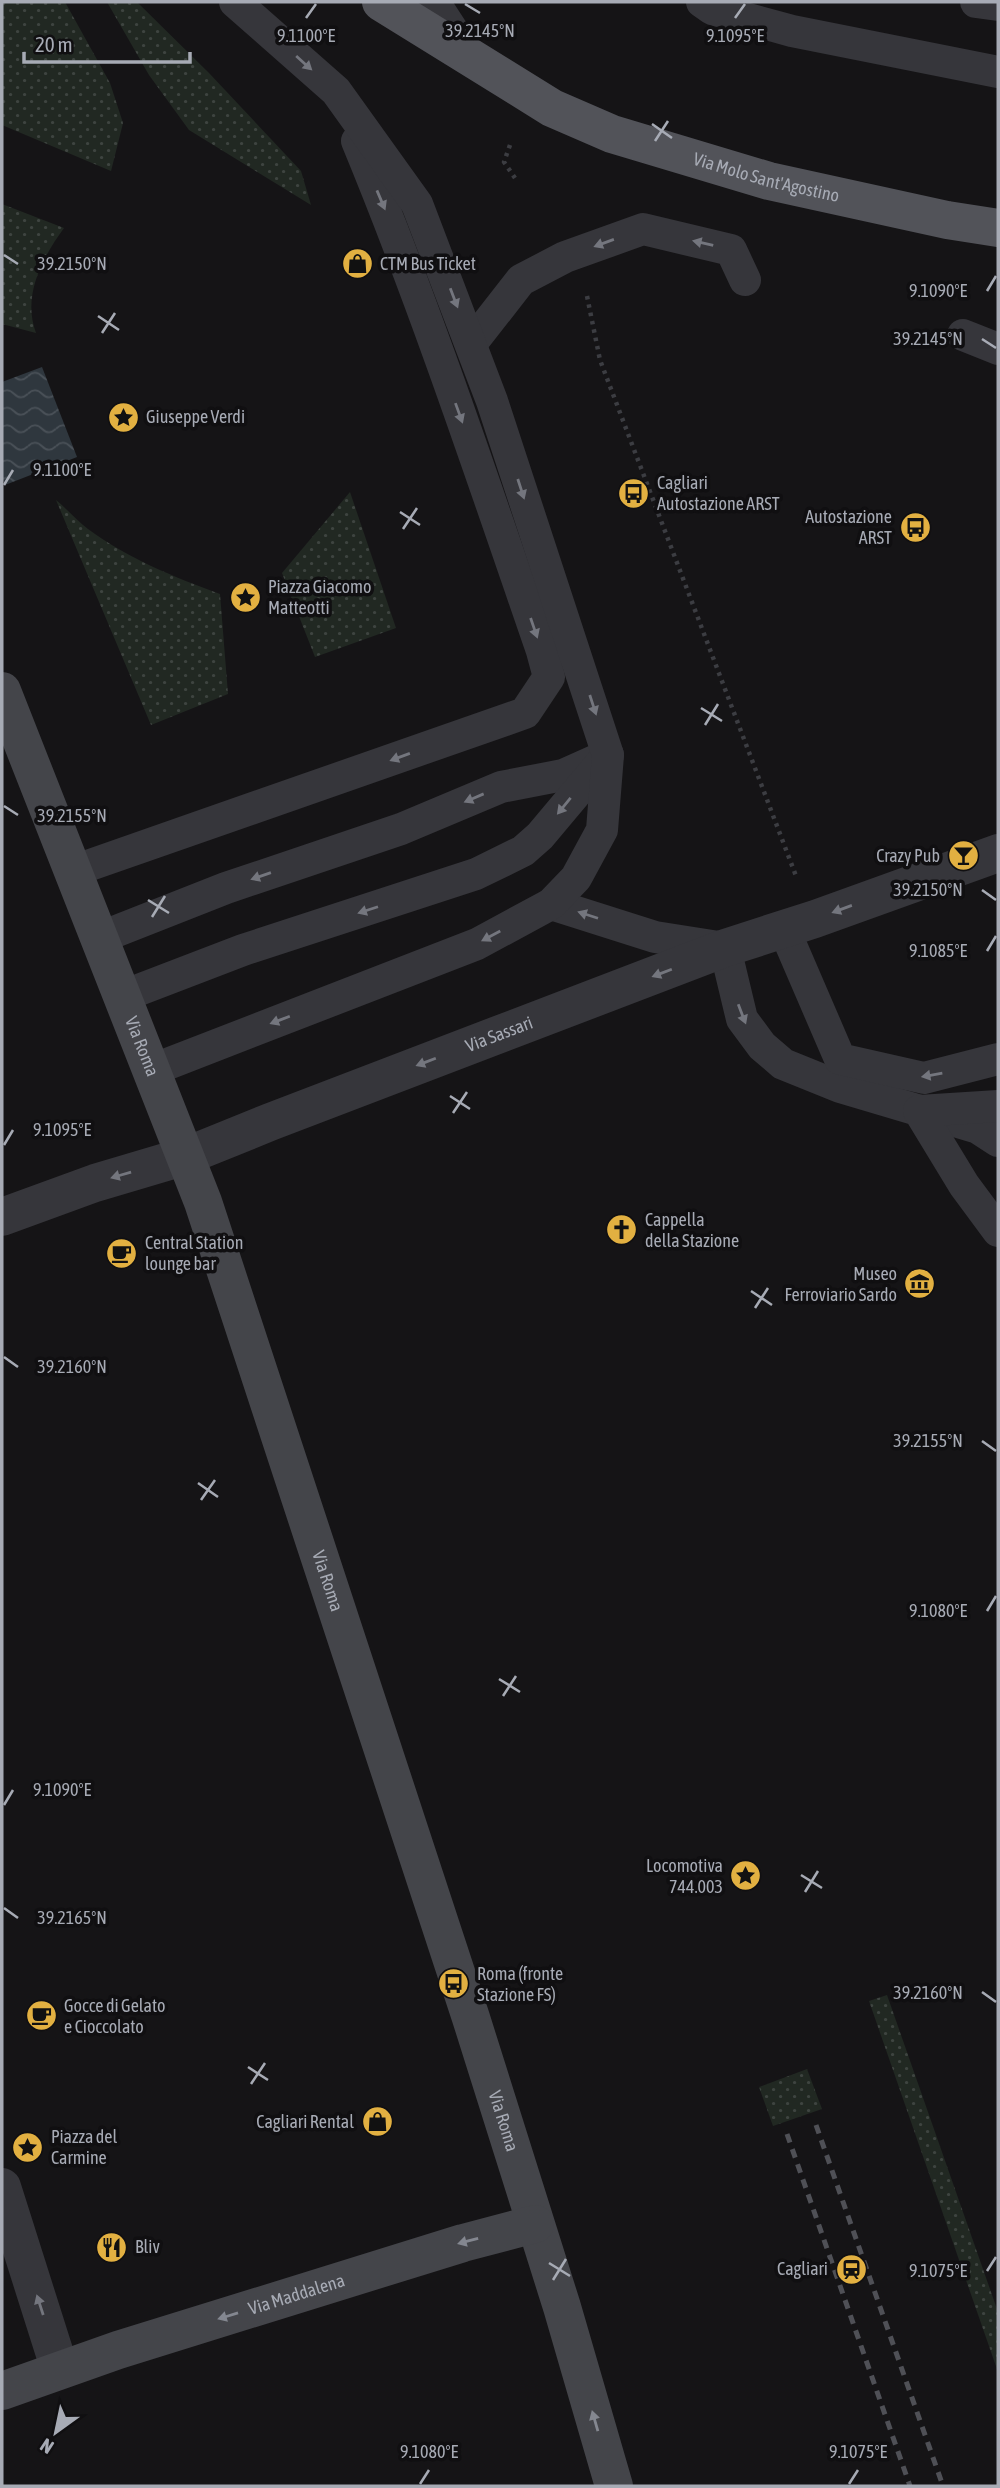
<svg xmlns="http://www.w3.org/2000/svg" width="1000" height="2488" viewBox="0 0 1000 2488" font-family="'Asap Condensed',sans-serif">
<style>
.grass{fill:url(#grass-dots)}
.water{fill:url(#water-waves)}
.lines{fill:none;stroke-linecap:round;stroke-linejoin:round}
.path{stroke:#3c3d42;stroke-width:4.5;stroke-dasharray:3.5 5;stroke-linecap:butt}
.service{stroke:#36363b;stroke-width:32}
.minor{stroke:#36363b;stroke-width:38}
.tertiary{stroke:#36363b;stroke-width:38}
.secondary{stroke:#44454a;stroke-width:38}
.primary{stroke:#525359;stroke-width:38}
.rail{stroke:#4f5056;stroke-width:5;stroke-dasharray:9 7;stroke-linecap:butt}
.oneway{fill:#74767e}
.oneway2{fill:#848790}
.ticks{fill:none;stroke:#a7abb5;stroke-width:2.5}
.labels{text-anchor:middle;stroke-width:7;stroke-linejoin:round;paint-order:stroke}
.street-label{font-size:18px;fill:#a7abb5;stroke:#100f11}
.poi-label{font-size:18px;fill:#a7abb5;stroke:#100f11;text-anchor:start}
.ticks-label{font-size:18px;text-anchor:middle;fill:#a7abb5;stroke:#100f11;stroke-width:7;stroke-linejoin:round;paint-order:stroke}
</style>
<defs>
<pattern id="grass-dots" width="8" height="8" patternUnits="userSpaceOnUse" patternTransform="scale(1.75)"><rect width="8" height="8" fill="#212822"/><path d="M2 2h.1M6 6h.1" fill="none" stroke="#3e4440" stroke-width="1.8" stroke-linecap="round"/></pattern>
<pattern id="water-waves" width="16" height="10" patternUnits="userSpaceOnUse" patternTransform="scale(1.75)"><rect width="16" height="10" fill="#2f373e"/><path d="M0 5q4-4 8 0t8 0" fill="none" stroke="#4a5158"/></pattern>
</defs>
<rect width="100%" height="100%" fill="#151416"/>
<g class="grass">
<polygon points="2,2 65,2 110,83 123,123 111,171 2,125"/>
<polygon points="107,2 137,2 209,73 301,171 311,205 189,130 149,75"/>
<path d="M2,204L64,228C42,258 22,296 36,333L2,324Z"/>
<polygon points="350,492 396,628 315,657 282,573"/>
<path d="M56,500C67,509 77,521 88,529C129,559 174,577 220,594L228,694L151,725Z"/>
<polygon points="887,1995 998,2312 998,2372 869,2001"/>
<polygon points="807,2069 822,2109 773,2126 759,2087"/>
</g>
<polygon class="water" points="42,367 77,457 5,485 2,477 2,382"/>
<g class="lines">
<g class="path">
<polyline points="510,145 504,162 515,178"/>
<polyline points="587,296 600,360 796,876"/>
</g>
<g class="service">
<polyline points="434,2 469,56"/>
<polyline points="702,2 712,9 792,31 998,72"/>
<polyline points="976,2 998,5"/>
<polyline points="963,335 998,349"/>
<polyline points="471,344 521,280 565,257 643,229 731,250 745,280"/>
<path d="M73,871L525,713L549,677L542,651C483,480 426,308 357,141"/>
<polyline points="551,904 655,937 725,948 742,1019 762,1046 783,1064 840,1087 978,1128 998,1141"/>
<polyline points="784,929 840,1059 924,1078 998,1059"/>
<polyline points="99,938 226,888 401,829 501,787 563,775 601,758"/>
<polyline points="123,996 243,950 476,874 523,851 540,836 608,755"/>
<polyline points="152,1070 477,944 551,904 576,878 602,830 608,755 492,401 417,204 336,91 235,2"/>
<polyline points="998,1106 919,1111 964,1185 998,1231"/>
</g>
<g class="minor">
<polyline points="2,1217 95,1183 186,1156"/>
<polyline points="2,2187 60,2370"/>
</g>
<path class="tertiary" id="s1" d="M186,1156L270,1122L725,948L815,919L998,853"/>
<g class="secondary">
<path id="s2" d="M2,691L203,1202L471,2018L562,2307L614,2486"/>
<path id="s3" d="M2,2391L118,2350L463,2243L535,2224"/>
</g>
<path class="primary" id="s4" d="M381,2L552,108L612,134L769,181L947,220L998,228"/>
<g class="rail">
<polyline points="816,2125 943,2486"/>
<polyline points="787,2134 910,2486"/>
</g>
</g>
<defs><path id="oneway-solid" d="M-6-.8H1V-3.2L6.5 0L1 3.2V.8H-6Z" transform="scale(1.75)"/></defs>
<g class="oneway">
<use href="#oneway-solid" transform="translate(304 63) rotate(42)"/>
<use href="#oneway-solid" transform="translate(381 200) rotate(67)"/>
<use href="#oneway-solid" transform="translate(604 243) rotate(160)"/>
<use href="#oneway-solid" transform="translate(703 243) rotate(-167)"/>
<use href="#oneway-solid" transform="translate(454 298) rotate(69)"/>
<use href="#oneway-solid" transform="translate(459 413) rotate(70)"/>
<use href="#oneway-solid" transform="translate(521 489) rotate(72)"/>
<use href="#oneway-solid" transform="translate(534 628) rotate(71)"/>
<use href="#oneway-solid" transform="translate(593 705) rotate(72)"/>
<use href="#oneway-solid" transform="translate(400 757) rotate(160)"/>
<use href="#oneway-solid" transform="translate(474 798) rotate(157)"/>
<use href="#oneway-solid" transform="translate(564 806) rotate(129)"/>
<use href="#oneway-solid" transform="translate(261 876) rotate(161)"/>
<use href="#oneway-solid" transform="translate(842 909) rotate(160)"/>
<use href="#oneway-solid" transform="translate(368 910) rotate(162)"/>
<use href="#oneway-solid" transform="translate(588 915) rotate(-162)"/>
<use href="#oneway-solid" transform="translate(491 936) rotate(152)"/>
<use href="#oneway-solid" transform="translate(662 973) rotate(159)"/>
<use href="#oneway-solid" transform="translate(742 1014) rotate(69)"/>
<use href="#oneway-solid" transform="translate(280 1020) rotate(159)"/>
<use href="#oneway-solid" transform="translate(426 1062) rotate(159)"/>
<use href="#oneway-solid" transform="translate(932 1075) rotate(170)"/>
<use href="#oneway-solid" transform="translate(121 1175) rotate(164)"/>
<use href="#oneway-solid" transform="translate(40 2305) rotate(-108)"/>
</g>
<g class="oneway2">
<use href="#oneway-solid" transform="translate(468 2241) rotate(165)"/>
<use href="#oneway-solid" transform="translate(228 2316) rotate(163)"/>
<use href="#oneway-solid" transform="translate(595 2421) rotate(-106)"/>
</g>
<path class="ticks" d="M465,4L480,13M306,18L316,4M735,18L745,4M652,124L672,138M655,141L668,121M4,255L18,264M987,291L996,276M98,316L119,330M102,333L115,313M982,339L996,348M4,485L13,470M400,512L420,525M403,529L417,508M701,708L722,721M705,725L718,704M4,806L18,815M982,890L996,900M148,900L169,913M152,917L165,896M987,951L996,936M450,1096L470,1109M453,1113L467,1092M4,1145L13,1130M751,1291L772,1305M755,1308L768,1288M4,1357L18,1367M982,1441L996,1451M198,1483L218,1497M201,1500L215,1480M987,1611L996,1596M499,1679L520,1692M503,1696L516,1676M4,1805L13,1790M801,1875L822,1888M805,1892L818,1871M4,1908L18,1918M982,1992L996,2002M248,2067L268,2080M251,2084L265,2063M549,2263L570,2276M987,2271L996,2257M553,2280L566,2259M420,2484L429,2470M849,2484L858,2470"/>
<defs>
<symbol id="shop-disc" viewBox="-11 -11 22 22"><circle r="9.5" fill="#e2b041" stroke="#100f11"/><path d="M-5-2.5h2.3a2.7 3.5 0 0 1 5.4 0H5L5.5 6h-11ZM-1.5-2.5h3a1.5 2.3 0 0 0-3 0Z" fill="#111"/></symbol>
<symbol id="sight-disc" viewBox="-11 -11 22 22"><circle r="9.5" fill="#e2b041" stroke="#100f11"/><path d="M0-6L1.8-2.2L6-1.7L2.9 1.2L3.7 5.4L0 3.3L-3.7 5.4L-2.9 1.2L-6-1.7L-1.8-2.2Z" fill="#111"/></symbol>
<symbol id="bus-disc" viewBox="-11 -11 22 22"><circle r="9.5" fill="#e2b041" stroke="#100f11"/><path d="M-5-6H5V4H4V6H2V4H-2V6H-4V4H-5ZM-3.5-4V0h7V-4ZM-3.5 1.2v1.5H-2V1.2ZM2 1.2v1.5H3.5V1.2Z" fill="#111"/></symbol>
<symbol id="bar-disc" viewBox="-11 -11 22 22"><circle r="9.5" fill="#e2b041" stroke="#100f11"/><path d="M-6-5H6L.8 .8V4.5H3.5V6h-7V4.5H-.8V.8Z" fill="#111"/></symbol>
<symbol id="church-disc" viewBox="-11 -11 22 22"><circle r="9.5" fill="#e2b041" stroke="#100f11"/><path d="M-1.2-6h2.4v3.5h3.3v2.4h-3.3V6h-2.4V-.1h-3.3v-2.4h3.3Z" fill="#111"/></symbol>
<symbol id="cafe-disc" viewBox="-11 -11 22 22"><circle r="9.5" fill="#e2b041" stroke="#100f11"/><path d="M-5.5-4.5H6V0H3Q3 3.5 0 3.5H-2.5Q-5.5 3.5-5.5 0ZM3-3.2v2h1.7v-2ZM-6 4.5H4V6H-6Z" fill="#111"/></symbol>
<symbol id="museum-disc" viewBox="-11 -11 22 22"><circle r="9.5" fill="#e2b041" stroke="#100f11"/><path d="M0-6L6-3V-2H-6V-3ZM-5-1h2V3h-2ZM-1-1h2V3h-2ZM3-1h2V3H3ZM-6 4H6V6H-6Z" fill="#111"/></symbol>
<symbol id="restaurant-disc" viewBox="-11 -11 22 22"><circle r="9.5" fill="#e2b041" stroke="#100f11"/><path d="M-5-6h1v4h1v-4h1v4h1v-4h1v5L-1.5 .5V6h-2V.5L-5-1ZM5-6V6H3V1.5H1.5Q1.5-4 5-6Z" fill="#111"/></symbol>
<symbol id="station-disc" viewBox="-11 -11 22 22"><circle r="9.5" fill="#e2b041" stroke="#100f11"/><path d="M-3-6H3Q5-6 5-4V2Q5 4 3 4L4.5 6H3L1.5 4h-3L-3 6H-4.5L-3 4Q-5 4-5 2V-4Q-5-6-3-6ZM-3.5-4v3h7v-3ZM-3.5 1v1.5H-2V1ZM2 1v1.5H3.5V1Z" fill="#111"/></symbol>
</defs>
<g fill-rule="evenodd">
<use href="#shop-disc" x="340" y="246" width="35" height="35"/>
<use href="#sight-disc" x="106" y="400" width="35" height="35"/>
<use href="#bus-disc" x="616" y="476" width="35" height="35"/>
<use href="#bus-disc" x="898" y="510" width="35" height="35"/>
<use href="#sight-disc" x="228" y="580" width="35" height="35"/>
<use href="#bar-disc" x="946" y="838" width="35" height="35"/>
<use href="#church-disc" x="604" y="1212" width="35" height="35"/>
<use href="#cafe-disc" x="104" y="1236" width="35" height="35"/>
<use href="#museum-disc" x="902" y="1266" width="35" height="35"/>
<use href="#sight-disc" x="728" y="1858" width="35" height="35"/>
<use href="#bus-disc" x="436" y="1966" width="35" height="35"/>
<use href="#cafe-disc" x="24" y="1998" width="35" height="35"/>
<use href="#shop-disc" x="360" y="2104" width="35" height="35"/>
<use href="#sight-disc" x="10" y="2130" width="35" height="35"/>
<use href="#restaurant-disc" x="94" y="2230" width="35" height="35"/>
<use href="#station-disc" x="834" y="2252" width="35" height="35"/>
</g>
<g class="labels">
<g class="street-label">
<text dy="6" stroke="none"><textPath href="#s4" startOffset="427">Via Molo Sant'Agostino</textPath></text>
<text dy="6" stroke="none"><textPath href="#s1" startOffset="336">Via Sassari</textPath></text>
<text dy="6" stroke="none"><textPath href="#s2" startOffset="382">Via Roma</textPath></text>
<text dy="6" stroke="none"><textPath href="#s2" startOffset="948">Via Roma</textPath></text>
<text dy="6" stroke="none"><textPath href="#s2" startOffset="1516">Via Roma</textPath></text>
<text dy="6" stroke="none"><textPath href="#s3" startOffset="310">Via Maddalena</textPath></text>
</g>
<g class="poi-label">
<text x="380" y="270">CTM Bus Ticket</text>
<text x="146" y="423">Giuseppe Verdi</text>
<text x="657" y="489">Cagliari<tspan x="657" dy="21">Autostazione ARST</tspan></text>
<text x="892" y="523" text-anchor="end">Autostazione<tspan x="892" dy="21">ARST</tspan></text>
<text x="268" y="593">Piazza Giacomo<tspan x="268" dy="21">Matteotti</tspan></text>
<text x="940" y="862" text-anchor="end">Crazy Pub</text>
<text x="645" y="1226">Cappella<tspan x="645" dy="21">della Stazione</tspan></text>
<text x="145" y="1249">Central Station<tspan x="145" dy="21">lounge bar</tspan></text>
<text x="897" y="1280" text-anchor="end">Museo<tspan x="897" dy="21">Ferroviario Sardo</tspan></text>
<text x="723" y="1872" text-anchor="end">Locomotiva<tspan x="723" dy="21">744.003</tspan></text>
<text x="477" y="1980">Roma (fronte<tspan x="477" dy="21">Stazione FS)</tspan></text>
<text x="64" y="2012">Gocce di Gelato<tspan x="64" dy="21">e Cioccolato</tspan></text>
<text x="354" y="2128" text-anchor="end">Cagliari Rental</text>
<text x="51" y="2143">Piazza del<tspan x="51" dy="21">Carmine</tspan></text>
<text x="135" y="2253">Bliv</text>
<text x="828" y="2275" text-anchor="end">Cagliari</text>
</g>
</g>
<g class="ticks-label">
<text x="480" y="37">39.2145°N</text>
<text x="735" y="42">9.1095°E</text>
<text x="306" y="42">9.1100°E</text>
<text x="72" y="270">39.2150°N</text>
<text x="938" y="297">9.1090°E</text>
<text x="928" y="345">39.2145°N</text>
<text x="62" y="476">9.1100°E</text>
<text x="72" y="822">39.2155°N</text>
<text x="928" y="896">39.2150°N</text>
<text x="938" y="957">9.1085°E</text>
<text x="62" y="1136">9.1095°E</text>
<text x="72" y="1373">39.2160°N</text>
<text x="928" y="1447">39.2155°N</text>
<text x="938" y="1617">9.1080°E</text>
<text x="62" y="1796">9.1090°E</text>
<text x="72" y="1924">39.2165°N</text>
<text x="928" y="1999">39.2160°N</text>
<text x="938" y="2277">9.1075°E</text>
<text x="429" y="2458">9.1080°E</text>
<text x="858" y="2458">9.1075°E</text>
</g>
<rect width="1000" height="2488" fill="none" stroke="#a7abb5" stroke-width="7"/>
<g transform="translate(56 2432) rotate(213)" stroke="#100f11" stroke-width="5" paint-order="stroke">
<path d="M0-5L12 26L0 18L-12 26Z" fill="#a7abb5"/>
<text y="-10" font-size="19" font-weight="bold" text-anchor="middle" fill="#a7abb5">N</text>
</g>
<path d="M24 52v10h166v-10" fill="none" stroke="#a7abb5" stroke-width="3.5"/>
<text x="35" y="52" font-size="21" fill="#a7abb5" stroke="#100f11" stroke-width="5" paint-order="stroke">20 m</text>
</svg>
